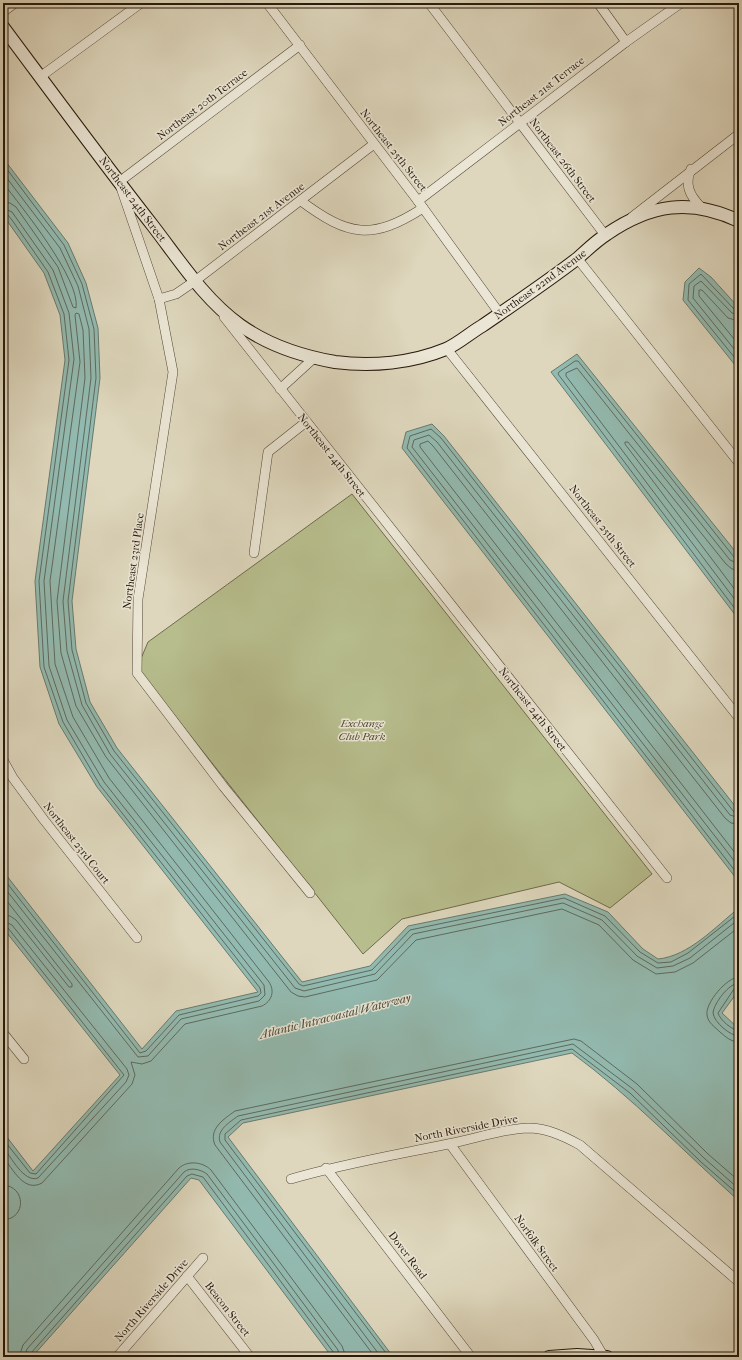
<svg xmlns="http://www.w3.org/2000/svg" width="742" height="1360" viewBox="0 0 742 1360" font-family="'IM FELL French Canon',serif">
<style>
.green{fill:#b7bd8d;stroke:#6f6b4c}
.water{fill:#93bab0;stroke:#687a6e}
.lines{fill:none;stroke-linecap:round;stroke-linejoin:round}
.shore{stroke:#5d6a5e;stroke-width:1}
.street-casing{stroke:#554838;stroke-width:10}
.secondary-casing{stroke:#27190b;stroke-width:14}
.street{stroke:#eae5d4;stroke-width:9}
.secondary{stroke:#eae5d4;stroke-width:12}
.labels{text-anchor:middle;stroke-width:3;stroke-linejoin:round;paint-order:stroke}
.street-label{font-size:11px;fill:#27190b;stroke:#eae5d4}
.park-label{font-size:11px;font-style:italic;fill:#524a32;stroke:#eae5d4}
.water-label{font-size:12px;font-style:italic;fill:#47493d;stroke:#eae5d4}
</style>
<rect width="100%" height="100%" fill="#ded7bd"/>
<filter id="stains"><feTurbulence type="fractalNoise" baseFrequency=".005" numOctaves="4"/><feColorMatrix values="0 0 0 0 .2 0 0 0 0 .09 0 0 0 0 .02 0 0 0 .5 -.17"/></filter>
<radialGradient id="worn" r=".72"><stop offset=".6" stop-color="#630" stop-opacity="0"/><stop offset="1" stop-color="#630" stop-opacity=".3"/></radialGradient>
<polygon class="green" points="352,494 652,874 610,908 559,882 402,919 363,954 137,668 148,642"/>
<g class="water">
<path d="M3,158L68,243L86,283L98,328L100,378L72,601L76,649L90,702L117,748L302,982L370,966L408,926L565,894L608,912L643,949L658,959C689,956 715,927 739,908V990L722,1013L739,1029V1201C683,1151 632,1097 572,1053L243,1123L228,1137L391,1354L388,1357H332L199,1180L191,1178L32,1357H3V1207L7,1203L3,1198V1132L33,1171L120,1075L3,928V871L142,1049L176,1011L258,992L97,787L59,724L40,667L35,581L65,360L60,315L44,273L3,215Z"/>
<polygon points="699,268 711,277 739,308 739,370 683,300 685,282"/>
<polygon points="577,354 739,556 739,620 551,372"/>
<polygon points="432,424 444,436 739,811 739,882 402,448 406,432"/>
</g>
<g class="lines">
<g class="shore">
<polyline points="3,164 64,245 82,284 94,329 96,378 68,601 72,650 86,703 114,751 299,984 303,986 372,970 410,930 564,898 605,916 640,952 658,963 671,962 688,953 739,913"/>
<polyline points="3,173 60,248 78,286 89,329 91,378 63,601 67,651 82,705 110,754 295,988 304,991 375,974 413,934 563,903 602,920 637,956 657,968 673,966 690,958 739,919"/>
<path d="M3,183C21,206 81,280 76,308L73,307L58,267L16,207L10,203L3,202"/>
<polyline points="3,208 12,212 53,270 69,313 74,359 44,581 49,666 67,720 104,782 264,985 265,995 259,1001 181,1019 148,1056 138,1057 3,886"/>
<polyline points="3,213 7,214 12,220 48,272 64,314 69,360 39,581 44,667 63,722 100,785 260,988 261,993 258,996 179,1015 146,1051 140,1053 3,878"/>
<polyline points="739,310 734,309 701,274 689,284 688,300 739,363"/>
<polyline points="739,315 732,313 701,281 694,286 693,298 739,355"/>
<polyline points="739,321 728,318 702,290 699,290 699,296 739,345"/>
<polyline points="739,559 734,557 578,361 575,361 559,372 558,374 739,614"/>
<polyline points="739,564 730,560 577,368 566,373 566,376 739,605"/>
<polyline points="739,570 732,569 726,564 628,442 625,442 625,444 739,595"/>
<polyline points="739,813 734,812 441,438 431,429 410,436 407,448 739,876"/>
<polyline points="739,818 730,815 437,442 429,435 414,440 412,447 739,867"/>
<polyline points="739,824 731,823 725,818 433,446 428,441 420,444 420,447 739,858"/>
<polyline points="3,896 72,984 72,987 69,987 16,920 10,916 3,915"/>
<path d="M3,921L12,925L127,1069L129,1075L126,1082L38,1178C24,1183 11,1157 3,1147"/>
<polyline points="3,926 8,928 124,1075 36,1174 30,1173 3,1139"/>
<path d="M739,977C727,977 705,1003 707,1015C708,1023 715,1027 720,1032C726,1037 731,1042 739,1042"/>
<path d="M739,983C729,983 714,1003 713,1013C714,1022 730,1036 739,1036"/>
<path d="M739,988L734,989L718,1013C720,1020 732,1030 739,1031"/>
<path d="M3,1157C13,1169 24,1193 42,1183L132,1084L135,1075L131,1062L142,1064L151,1061L185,1024L262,1006C272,1001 275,991 269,982L109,778L73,717L55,664L50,581L80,362L75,315L76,313L79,314L83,330L85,378L57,601L61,653L76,706L106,757L291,992L298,996L305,997L377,980L416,940L562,909L599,925L633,960L656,974L675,972L693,963L739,927"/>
<path d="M3,1185C26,1186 27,1219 3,1220"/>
<path d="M19,1357L23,1345L179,1168C188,1160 203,1162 211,1170L342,1346L346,1357"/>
<path d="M25,1357L27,1349L184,1172C190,1167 200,1169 207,1174L338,1350L339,1357"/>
<polyline points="30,1357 31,1353 187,1176 192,1174 203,1177 334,1353 334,1357"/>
<path d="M375,1357L215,1145C208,1129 224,1119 235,1111L574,1039L581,1041L637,1084L708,1154L739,1181"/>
<path d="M381,1357L220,1142C216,1130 230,1122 238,1116L573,1044L633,1089L704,1158L739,1189"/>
<polyline points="386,1357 386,1353 225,1140 225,1134 241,1120 572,1049 630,1093 701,1162 739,1195"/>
</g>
<defs>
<g id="street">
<polyline points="267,3 418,201 500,314"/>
<polyline points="429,3 605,235"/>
<polyline points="598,3 626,42"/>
<polyline points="3,12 15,3"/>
<polyline points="300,45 119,182 159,299 173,372 138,599 137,673 223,786 310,893"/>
<polyline points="40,77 141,3"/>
<path d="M691,169C684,185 690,196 701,207"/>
<path d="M301,201C348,236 372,241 423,208"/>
<polyline points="418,201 626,42 681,3"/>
<polyline points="632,217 739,134"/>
<polyline points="577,258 739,463"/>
<polyline points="159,299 176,294 195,281 374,144"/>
<polyline points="224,317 667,878"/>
<polyline points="447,349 739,718"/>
<polyline points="280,389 314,358"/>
<polyline points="254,553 268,452 306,422"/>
<polyline points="3,760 13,778 44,820 137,938"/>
<polyline points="3,1033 24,1059"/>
<polyline points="450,1144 594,1340 604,1357"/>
<polyline points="326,1168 471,1357"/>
<path d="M291,1179C342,1164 395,1155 448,1144C475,1139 501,1129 528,1128C547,1128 564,1136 580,1145L739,1282"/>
<polyline points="187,1276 250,1357"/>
<polyline points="117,1357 203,1258"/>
</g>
<g id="secondary">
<path d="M3,27C53,94 102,161 153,226C180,261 204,299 240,325C268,345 301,356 335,362C372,367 412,363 446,349C458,344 470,333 482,326C514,304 547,282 578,258C587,250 596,241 607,234C651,204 690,198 739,221"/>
<polyline points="549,1357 577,1355 607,1357"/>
</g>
</defs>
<use href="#street" class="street-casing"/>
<use href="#secondary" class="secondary-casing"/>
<use href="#street" class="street"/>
<use href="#secondary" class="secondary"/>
</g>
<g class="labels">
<g class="street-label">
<text transform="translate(541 91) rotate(-38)" y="4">Northeast 21st Terrace</text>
<text transform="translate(202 104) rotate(-37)" y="4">Northeast 20th Terrace</text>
<text transform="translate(394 150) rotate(52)" y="4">Northeast 25th Street</text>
<text transform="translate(563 160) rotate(53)" y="4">Northeast 26th Street</text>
<text transform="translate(133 199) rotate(53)" y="4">Northeast 24th Street</text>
<text transform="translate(261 216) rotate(-37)" y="4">Northeast 21st Avenue</text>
<text transform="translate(540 284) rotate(-36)" y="4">Northeast 22nd Avenue</text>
<text transform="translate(332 455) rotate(52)" y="4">Northeast 24th Street</text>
<text transform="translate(603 526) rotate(52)" y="4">Northeast 25th Street</text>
<text transform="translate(133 561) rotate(-82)" y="4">Northeast 23rd Place</text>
<text transform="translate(533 709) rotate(52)" y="4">Northeast 24th Street</text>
<text transform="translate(77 843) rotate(52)" y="4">Northeast 23rd Court</text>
<text transform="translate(466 1128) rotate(-11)" y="4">North Riverside Drive</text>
<text transform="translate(537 1243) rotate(54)" y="4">Norfolk Street</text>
<text transform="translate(408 1255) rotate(53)" y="4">Dover Road</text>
<text transform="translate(151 1300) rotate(-49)" y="4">North Riverside Drive</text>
<text transform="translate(228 1309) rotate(52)" y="4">Beacon Street</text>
</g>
<g class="park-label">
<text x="362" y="727">Exchange<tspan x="362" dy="13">Club Park</tspan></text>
</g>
<g class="water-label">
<text transform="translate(335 1016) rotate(-14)" y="4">Atlantic Intracoastal Waterway</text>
</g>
</g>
<rect width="742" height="1360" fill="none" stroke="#ded7bd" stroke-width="16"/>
<rect x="4" y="4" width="734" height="1352" fill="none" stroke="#27190b" stroke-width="2"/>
<rect x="8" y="8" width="726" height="1344" fill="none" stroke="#27190b"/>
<rect width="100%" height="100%" filter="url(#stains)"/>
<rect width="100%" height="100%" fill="url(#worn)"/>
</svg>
